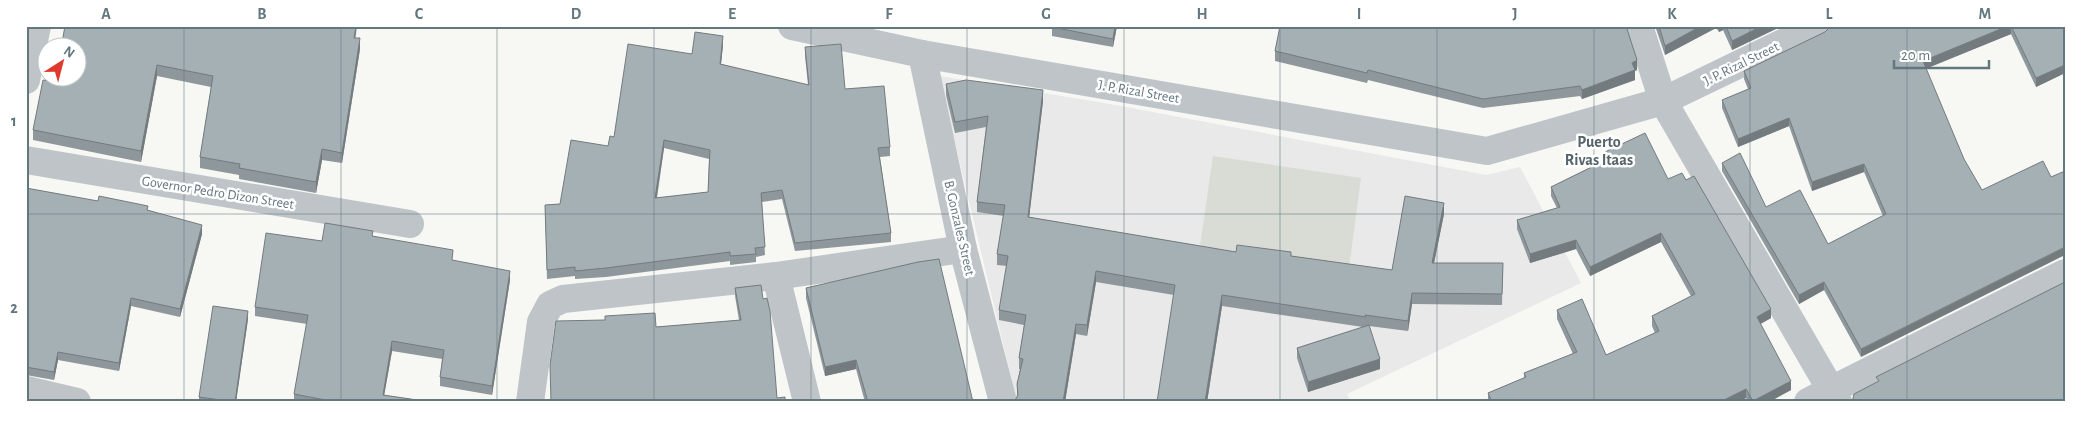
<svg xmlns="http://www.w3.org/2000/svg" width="2091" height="428" viewBox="0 0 2091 428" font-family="'Alegreya Sans',sans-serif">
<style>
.built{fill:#e8e9e8}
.green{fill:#d8dcd4}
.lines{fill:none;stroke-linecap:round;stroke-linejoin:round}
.minor{stroke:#bec4c7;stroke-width:28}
.tertiary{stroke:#bec4c7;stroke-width:28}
.wall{fill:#8e979b;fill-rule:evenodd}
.shaded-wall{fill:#747b7e}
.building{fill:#a5b0b4;stroke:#747b7e;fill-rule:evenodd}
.grid{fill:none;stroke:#63777f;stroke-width:1;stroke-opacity:0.55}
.labels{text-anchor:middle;stroke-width:5;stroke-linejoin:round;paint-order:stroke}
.street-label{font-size:14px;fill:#63777f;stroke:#fff}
.quarter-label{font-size:16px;font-weight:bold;fill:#55646a;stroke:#fff}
.neatline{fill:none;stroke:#63777f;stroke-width:2}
.grid-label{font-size:16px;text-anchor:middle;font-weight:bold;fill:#63777f}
</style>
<rect width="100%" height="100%" fill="#f7f7f4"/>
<polygon class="built" points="939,76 1110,104 1486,175 1520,167 1581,283 1347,394 1351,402 1017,402"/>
<polygon class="green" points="1213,156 1361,178 1349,268 1200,246"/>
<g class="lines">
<g class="minor">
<polyline points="1639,26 1663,101 1818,26"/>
<polyline points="922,54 963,249 1003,402"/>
<polyline points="26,80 37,26"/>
<polyline points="26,160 410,224"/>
<polyline points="776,276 807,402"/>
<polyline points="26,390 77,402"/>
<polyline points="530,402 541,322 550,305 563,299 776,276 963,249"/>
<polyline points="1808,402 1831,390 1838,402"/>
</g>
<polyline class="tertiary" points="792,26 922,54 1487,151 1663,101 1831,390 2065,273"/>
</g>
<g class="wall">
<polygon points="65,26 356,38 360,49 342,163 322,160 316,193 239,179 239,175 200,168 200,157 211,87 157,76 141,162 33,140 33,130 55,82"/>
<polygon points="1052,26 1117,26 1113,47 1052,36"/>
<polygon points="1655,26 1782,26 1732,50 1723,30 1719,32 1716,28 1665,55"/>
<polygon points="1831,26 2065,26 2065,73 2036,87 2011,34 1926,68 1861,357 1824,290 1799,304 1722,171 1722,163 1766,207 1828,244 1883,216 1864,172 1812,191 1789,126 1738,147 1722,108 1722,100 1748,89 1744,79 1744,71 1825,32"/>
<path d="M723,45L721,64L808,85L805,56V47L845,89L890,147V156L880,157L891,233V242L795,251L782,199L762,202L765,255L756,257V262L730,265V261L606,277L575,279V276L547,279L545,205L560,204L608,146L692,54ZM664,148L709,159L708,192L657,198Z"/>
<polygon points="1275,51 1637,70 1635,71 1635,80 1582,99 1580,96 1483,108 1368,80 1367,83 1275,61"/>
<polygon points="946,84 1043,101 1029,217 1236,252 1291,256 1392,270 1444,214 1434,263 1503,263 1502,305 1412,304 1408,331 1369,326 1380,369 1308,392 1297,358 1297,348 1363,327 1222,306 1207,402 1157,402 1174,295 1096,282 1087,336 1076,334 1065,402 1014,402 1017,396 1017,384 1020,369 1019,369 1019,358 1024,325 999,320 999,310 1007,266 997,265 997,254 1004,216 977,212 977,202 986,127 955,133 946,95"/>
<polygon points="1605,152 1668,179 1686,180 1771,318 1760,324 1791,390 1769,402 1748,402 1746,398 1738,402 1488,402 1488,393 1524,378 1524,373 1573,354 1557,319 1557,310 1606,355 1655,333 1652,326 1652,316 1691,296 1661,242 1590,276 1576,249 1530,263 1517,229 1517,220 1557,208 1551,196 1551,187 1605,160"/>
<polygon points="26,188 148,211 202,234 180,317 131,306 119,371 58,360 54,380 26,375"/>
<polygon points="373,236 453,260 510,280 492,395 440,386 440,377 442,359 392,351 384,395 431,402 294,402 294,394 307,324 255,316 255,307 322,241"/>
<polygon points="735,288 777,398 785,402 550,402 605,320 656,327 739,320 735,296"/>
<polygon points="806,288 973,402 865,402 856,369 825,376 806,298"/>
<polygon points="248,319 236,402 199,402 199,397"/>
</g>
<g class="shaded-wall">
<polygon points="356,26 357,26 354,48 354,38"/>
<polygon points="1115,26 1117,26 1113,47 1113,39"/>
<polygon points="1701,26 1716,26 1716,28 1665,55 1665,46"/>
<polygon points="1719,26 1723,26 1723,30 1719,32"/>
<polygon points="1762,26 1782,26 1732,50 1732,41"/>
<polygon points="2008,26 2011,26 2011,34 1923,70 1923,61"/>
<polygon points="723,36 723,45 720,73 720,64"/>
<polygon points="360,38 360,49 342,163 342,153"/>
<polygon points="1637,60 1637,70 1635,71 1635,80 1582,99 1582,90"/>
<polygon points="157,65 157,76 141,162 141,151"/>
<polygon points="2065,65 2065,73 2036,87 2036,78"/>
<polygon points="1043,90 1043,101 1028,227 1028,217"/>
<polygon points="1789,118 1789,126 1738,147 1738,139"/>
<polygon points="664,140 664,148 655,207 655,198"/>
<polygon points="322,149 322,160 316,193 316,182"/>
<polygon points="1864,164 1864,172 1812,191 1812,182"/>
<polygon points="1444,203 1444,214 1432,273 1432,263"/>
<polygon points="202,225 202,234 180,317 180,309"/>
<polygon points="1661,233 1661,242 1590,276 1590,267"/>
<polygon points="1576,240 1576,249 1530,263 1530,254"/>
<polygon points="2065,247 2065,255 1861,357 1861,349"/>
<polygon points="510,271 510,280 492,395 492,386"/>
<polygon points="1096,271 1096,282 1087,336 1087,325"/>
<polygon points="1824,282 1824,290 1799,304 1799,295"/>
<polygon points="1412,293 1412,304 1408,331 1408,321"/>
<polygon points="1222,295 1222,306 1207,402 1205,402"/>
<polygon points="131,298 131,306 119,371 119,363"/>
<polygon points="1771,309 1771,318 1757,326 1757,317"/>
<polygon points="248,311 248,319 236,402 235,402"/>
<polygon points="1076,324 1076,334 1065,402 1063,402"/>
<polygon points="392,341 392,351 383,402 383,395"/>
<polygon points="58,352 58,360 54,380 54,372"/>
<polygon points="1380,359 1380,369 1308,392 1308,382"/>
<polygon points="856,360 856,369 825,376 825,367"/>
<polygon points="1791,381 1791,390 1769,402 1753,402 1753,401"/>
<polygon points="1746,389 1746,398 1738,402 1720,402"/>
</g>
<g class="building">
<polygon points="65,26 356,26 354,38 360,38 342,153 322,149 316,182 239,168 240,164 200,157 213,76 157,65 141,151 33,130 43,80 55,82 56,78 78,78 78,48 61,48"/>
<polygon points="1052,26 1115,26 1113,39 1052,27"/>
<polygon points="1280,26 1626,26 1637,60 1632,63 1635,70 1582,90 1580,86 1483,99 1368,70 1367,73 1275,51"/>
<polygon points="1659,26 1701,26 1665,46"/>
<polygon points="1726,26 1762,26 1732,41"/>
<polygon points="1831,26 2008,26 1923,61 1964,159 1982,190 2043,161 2051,177 2065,171 2065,247 1861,349 1824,282 1799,295 1722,163 1740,153 1766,207 1800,190 1828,244 1886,214 1864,164 1812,182 1789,118 1738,139 1722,100 1751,88 1744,71 1825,32"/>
<polygon points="2011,26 2065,26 2065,65 2036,78"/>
<path d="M695,32L723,36L720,64L809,85L805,47L841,44L845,89L884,86L890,147L878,148L891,233L795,243L782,190L761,193L765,247L755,248L756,254L730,256V252L606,268L575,271V267L547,270L545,205L560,204L571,140L608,146L610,136L614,137L628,44L692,54ZM664,140L710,150L708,192L655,198Z"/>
<polygon points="966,80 1043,90 1028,217 1236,252 1237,245 1291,252 1291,256 1392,270 1405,196 1444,203 1432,263 1503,263 1502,294 1412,293 1408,321 1365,315 1366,317 1222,295 1205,402 1157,402 1175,285 1096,271 1087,325 1076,324 1063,402 1014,402 1018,395 1017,384 1023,359 1019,358 1026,315 999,310 1008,256 997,254 1005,205 977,202 988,116 955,122 946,84"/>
<polygon points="1645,133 1668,179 1682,173 1686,180 1694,176 1771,309 1757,317 1791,381 1753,401 1746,389 1720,402 1492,402 1488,393 1526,377 1524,373 1577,352 1557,310 1582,299 1606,355 1659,331 1652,316 1695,294 1661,233 1590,267 1576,240 1530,254 1517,220 1560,207 1551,187 1608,159 1605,152"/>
<polygon points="26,188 98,201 99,196 148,206 147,210 202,225 180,309 131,298 119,363 58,352 54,372 26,367"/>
<polygon points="325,223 373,231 372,236 453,250 452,260 510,271 492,386 440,377 444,350 392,341 383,395 431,402 336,402 294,394 308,315 255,307 266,233 322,241"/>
<polygon points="939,259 973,402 868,402 856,360 825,367 806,288 918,262"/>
<polygon points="2065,282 2065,402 1852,402 1854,394 1879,381 1876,377"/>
<polygon points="761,285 763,299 767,298 770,311 777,398 785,397 785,402 639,402 639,400 551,402 550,365 556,321 605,320 605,316 655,313 656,327 741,320 735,288"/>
<polygon points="213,306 248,311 235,402 199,397"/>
<polygon points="1369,325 1380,359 1308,382 1297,348"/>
</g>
<path class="grid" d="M184,26V402M341,26V402M497,26V402M654,26V402M811,26V402M967,26V402M1124,26V402M1280,26V402M1437,26V402M1594,26V402M1750,26V402M1907,26V402M26,214H2065"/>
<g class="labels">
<g class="street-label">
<text transform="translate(1741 63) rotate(-26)" y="5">J. P. Rizal Street</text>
<text transform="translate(1139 91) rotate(10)" y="5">J. P. Rizal Street</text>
<text transform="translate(218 192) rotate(9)" y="5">Governor Pedro Dizon Street</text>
<text transform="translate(960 228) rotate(77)" y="5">B. Gonzales Street</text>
</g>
<g class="quarter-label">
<text x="1599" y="147">Puerto<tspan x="1599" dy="18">Rivas Itaas</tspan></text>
</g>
</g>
<rect width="2091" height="428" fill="none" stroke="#ffffff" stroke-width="55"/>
<g transform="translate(62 62) rotate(36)"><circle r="24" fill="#ffffff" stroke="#c1c9cc"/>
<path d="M0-4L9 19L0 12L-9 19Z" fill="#de3a2e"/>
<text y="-8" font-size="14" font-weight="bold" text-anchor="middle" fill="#63777f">N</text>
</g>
<path d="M1894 60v8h95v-8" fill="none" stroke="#63777f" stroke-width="2.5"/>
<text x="1901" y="60" font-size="15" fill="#63777f" stroke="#ffffff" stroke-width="4" paint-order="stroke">20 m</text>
<rect x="28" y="28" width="2036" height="372" class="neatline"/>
<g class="grid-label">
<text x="106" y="19">A</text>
<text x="262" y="19">B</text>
<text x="419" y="19">C</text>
<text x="576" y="19">D</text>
<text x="732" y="19">E</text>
<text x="889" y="19">F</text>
<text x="1046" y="19">G</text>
<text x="1202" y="19">H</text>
<text x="1359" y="19">I</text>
<text x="1515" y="19">J</text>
<text x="1672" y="19">K</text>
<text x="1829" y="19">L</text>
<text x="1985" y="19">M</text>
<text x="14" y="126">1</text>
<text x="14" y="313">2</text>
</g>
</svg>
